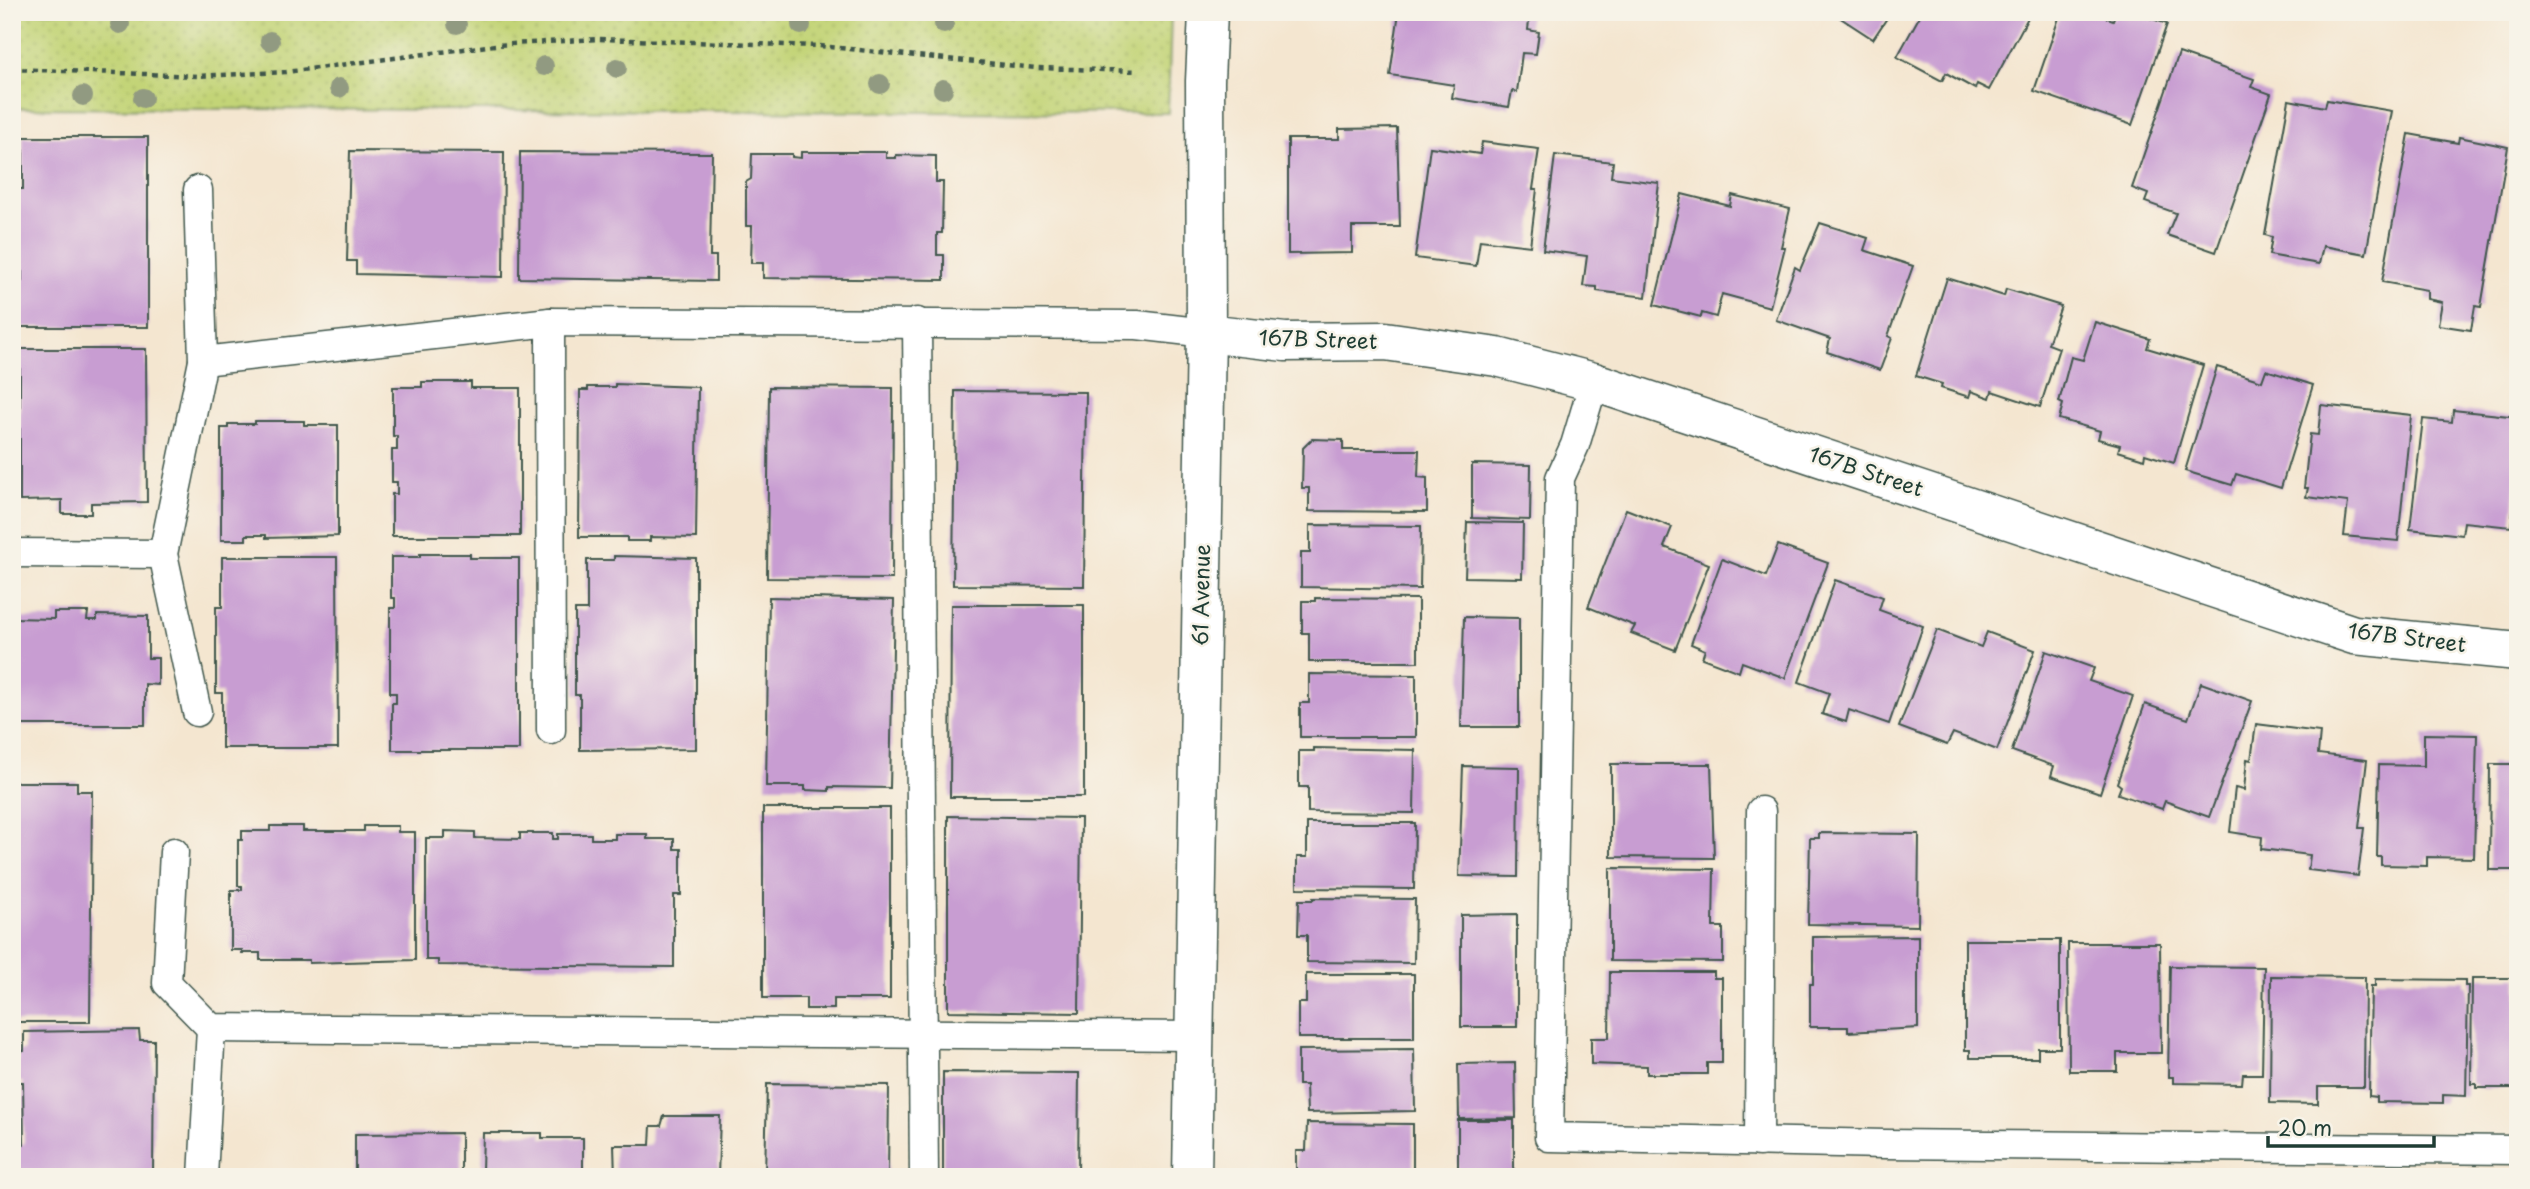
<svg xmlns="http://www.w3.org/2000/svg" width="2530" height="1189" viewBox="0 0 2530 1189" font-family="'Playpen Sans',sans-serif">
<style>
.grass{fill:url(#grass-dots);stroke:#718856;stroke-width:2}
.building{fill:#c89dd2}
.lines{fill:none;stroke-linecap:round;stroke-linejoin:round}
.service-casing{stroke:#3f564b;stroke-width:31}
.minor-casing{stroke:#3f564b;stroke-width:41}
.path{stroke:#3f564b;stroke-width:4.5;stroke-dasharray:5 5;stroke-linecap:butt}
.service{stroke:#fff;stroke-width:28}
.minor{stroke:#fff;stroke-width:38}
.tree{fill:#919a81}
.labels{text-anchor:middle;stroke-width:5;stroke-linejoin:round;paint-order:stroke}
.street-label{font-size:21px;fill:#1f3d34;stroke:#f7f3e8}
</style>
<defs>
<pattern id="grass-dots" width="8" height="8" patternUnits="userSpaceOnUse" patternTransform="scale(1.75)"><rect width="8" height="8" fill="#c3d477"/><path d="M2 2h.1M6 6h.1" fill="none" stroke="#a7b768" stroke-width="1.8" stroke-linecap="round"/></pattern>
</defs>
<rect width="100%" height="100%" fill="#f7f3e8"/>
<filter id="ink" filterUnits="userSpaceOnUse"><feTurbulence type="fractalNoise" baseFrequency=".0143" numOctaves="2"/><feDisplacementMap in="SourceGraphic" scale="14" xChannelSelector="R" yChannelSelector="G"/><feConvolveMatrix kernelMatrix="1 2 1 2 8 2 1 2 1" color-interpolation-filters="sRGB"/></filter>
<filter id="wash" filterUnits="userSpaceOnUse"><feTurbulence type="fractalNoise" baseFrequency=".00686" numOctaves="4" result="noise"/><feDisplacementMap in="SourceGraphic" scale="28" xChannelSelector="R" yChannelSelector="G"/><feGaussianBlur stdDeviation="1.57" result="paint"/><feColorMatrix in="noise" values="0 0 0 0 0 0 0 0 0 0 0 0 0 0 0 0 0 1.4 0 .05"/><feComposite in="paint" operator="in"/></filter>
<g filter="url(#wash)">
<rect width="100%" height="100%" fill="#f4e6d0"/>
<polygon class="grass" points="12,12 1171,12 1168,113 12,108"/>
<g id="blocks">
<g class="building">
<polygon points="1399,12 1530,12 1528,30 1539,32 1536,54 1522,53 1517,92 1512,91 1509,107 1452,98 1454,85 1390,75"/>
<polygon points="1838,12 1891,12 1873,39 1836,15"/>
<polygon points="1922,12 2031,12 1989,90 1977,84 1975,89 1946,73 1942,81 1897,57"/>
<polygon points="2061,12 2091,12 2113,20 2116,12 2133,12 2167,24 2132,125 2034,91"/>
<polygon points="2179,53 2254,79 2251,87 2271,94 2216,252 2167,235 2176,213 2145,202 2148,194 2132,188"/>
<polygon points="2289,100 2325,107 2327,100 2392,111 2366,254 2323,246 2319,264 2269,255 2272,237 2265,235"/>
<polygon points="1397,128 1400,227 1352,227 1352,253 1288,254 1288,139 1339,139 1339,129"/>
<polygon points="2409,134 2458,143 2459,137 2508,147 2481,307 2475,306 2471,330 2438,325 2442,302 2427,299 2427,290 2382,282"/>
<polygon points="23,137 148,137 148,327 19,327 19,281 22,281 22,272 16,272 16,189 23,189"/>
<polygon points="1482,142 1539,149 1533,189 1537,189 1530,246 1480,240 1476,266 1415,258 1430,147 1480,154"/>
<polygon points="350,151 504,152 503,277 356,274 356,261 347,261"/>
<polygon points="520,152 712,153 710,256 716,256 716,281 519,278"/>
<polygon points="801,152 886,152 886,158 896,158 896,155 936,156 936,182 943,182 942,233 937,233 937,255 944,255 944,280 763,278 763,263 751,263 752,226 746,226 746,182 751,179 752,154 792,154 792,157 801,158"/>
<polygon points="1555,155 1613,162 1611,177 1659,183 1646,297 1597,291 1597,287 1583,286 1587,256 1543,250"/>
<polygon points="1682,194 1730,206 1732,195 1790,209 1781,247 1785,247 1770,307 1722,294 1716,317 1702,313 1701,317 1654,305"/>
<polygon points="1820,223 1868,238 1864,250 1913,266 1888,336 1892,338 1880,370 1827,352 1830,339 1776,320 1795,267 1800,270"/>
<polygon points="1947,278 2004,296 2006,289 2061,306 2048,344 2059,348 2040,407 1992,391 1990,398 1971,391 1969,397 1941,388 1942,384 1916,376"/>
<polygon points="2095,322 2150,339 2147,348 2203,365 2174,463 2145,454 2144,459 2118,451 2120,445 2098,439 2100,431 2059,419 2063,404 2059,402 2071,357 2083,360"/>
<polygon points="20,349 146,349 147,502 91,503 91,514 62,514 62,500 20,501"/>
<polygon points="2217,367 2262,381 2266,370 2313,385 2281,488 2236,474 2232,485 2185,471"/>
<polygon points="422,382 471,382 471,388 520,388 520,536 392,536 392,494 397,494 397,482 392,482 392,450 397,450 397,436 393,436 393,387 422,387"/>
<polygon points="615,384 698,387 696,538 650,537 650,541 627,541 627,537 579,537 580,390 588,390 588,387 615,387"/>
<polygon points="769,387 893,388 892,579 767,578"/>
<polygon points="955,391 1086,392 1084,586 953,585"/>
<polygon points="2321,405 2411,415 2398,541 2344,536 2348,502 2306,497 2308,488 2304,488 2310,434 2318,435"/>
<polygon points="2453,410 2518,417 2518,470 2511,527 2464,522 2462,535 2410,529 2423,419 2452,422"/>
<polygon points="255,421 304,421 304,425 338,425 338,536 266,538 266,535 246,535 246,540 221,540 221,428 228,428 228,424 255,424"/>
<polygon points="1312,439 1343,440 1343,450 1419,450 1418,477 1427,478 1427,512 1309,511 1309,488 1302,488 1303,448"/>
<polygon points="1472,464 1531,465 1530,520 1472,518"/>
<polygon points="1626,509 1672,527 1664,547 1709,564 1675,650 1631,633 1635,626 1588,607"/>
<polygon points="1467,522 1523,523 1522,578 1465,577"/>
<polygon points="1310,525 1421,526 1420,589 1301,587 1301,553 1310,553"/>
<polygon points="1778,545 1828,563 1785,678 1742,662 1739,672 1702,658 1705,650 1691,644 1722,559 1766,576"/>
<polygon points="420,554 470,554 470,558 519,558 519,750 392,750 392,703 396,703 396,693 390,693 390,608 395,608 395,598 391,598 391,557 420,557"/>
<polygon points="614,556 696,558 696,749 580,750 580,695 575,695 575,610 587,610 587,560 614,560"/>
<polygon points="222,557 337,557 338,748 222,748 222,693 216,693 216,607 222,607"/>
<polygon points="1835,580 1883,597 1879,610 1923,626 1889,724 1849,710 1846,722 1822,714 1829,693 1799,682"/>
<polygon points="769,597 894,600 890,788 829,787 829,791 805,790 805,786 766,786"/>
<polygon points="1315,598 1418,599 1418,662 1309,662 1309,633 1302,633 1302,601 1315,601"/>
<polygon points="951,605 1084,605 1084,797 950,797"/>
<polygon points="54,612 88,612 87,620 97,620 97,615 148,616 148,658 158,658 158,685 145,684 145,725 12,725 12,618 54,619"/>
<polygon points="1464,617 1519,618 1519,727 1461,727"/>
<polygon points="1937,630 1981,647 1987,632 2035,650 1997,750 1953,733 1947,745 1899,727"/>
<polygon points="2046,651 2094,668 2089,681 2133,696 2100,793 2051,776 2054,766 2012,751"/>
<polygon points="1309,674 1416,675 1416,737 1300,737 1300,703 1309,703"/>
<polygon points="2201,683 2252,701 2209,817 2165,801 2162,809 2118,794 2121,786 2117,783 2145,704 2188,719"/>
<polygon points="2256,724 2320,732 2318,754 2367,760 2359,828 2364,828 2358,876 2308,870 2310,855 2261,849 2262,837 2230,832 2235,788 2244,790 2247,759 2251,760"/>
<polygon points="2424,734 2477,735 2474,858 2427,857 2427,866 2381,865 2381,857 2377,857 2379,765 2424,766"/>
<polygon points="1314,748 1415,750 1414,813 1308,812 1308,787 1299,787 1299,751 1314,751"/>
<polygon points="1611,764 1711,764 1714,858 1611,857"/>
<polygon points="2490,764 2518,764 2518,870 2489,870"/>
<polygon points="1463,766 1519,767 1518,877 1459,876"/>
<polygon points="12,782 77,782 77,791 92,791 90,1022 12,1022"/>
<polygon points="763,808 890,808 890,999 834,999 834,1009 806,1009 806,998 763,998"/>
<polygon points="948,816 1081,818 1079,1013 948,1011"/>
<polygon points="1307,823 1415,823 1414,889 1297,888 1297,857 1307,857"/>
<polygon points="270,826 303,826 303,831 364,831 364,826 398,826 398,832 415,832 415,960 309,963 309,960 260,960 260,953 242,953 242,950 231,950 231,890 242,890 242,886 238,886 238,840 242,840 242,831 270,831"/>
<polygon points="445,831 475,832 475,838 520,839 520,833 553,833 553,839 558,839 558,834 591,834 591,839 615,839 615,834 647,834 647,839 674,839 674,849 681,849 681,895 674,895 674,967 438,965 438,960 426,960 426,838 445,838"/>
<polygon points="1819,833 1919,834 1918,926 1808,924 1810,838 1819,838"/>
<polygon points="1610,868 1714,869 1713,927 1723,927 1723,962 1610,961"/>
<polygon points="1313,898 1415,899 1414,963 1307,962 1307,935 1298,935 1299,900 1313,900"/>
<polygon points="1517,914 1517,1027 1461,1027 1461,915"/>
<polygon points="1918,936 1918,1028 1848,1032 1848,1027 1810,1027 1810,984 1813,984 1813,937"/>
<polygon points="1965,940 2060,940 2060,1048 2038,1048 2038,1058 1970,1058 1970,1050 1965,1050"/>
<polygon points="2068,943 2160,943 2161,1053 2117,1053 2117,1071 2069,1071"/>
<polygon points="2170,966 2264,967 2262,1074 2243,1074 2242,1084 2173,1083 2173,1077 2168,1077"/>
<polygon points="1610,972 1714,972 1714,978 1722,978 1722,1063 1707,1063 1707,1074 1647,1074 1647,1066 1591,1064 1591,1038 1609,1038"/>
<polygon points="1306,974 1414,974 1414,1038 1298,1038 1298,1003 1306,1003"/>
<polygon points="2271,976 2365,977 2364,1087 2318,1087 2318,1104 2270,1103"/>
<polygon points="2472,978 2518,978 2518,1088 2476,1088 2476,1084 2471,1084"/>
<polygon points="2375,979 2465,980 2465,986 2468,986 2466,1096 2443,1095 2443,1103 2377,1102 2377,1097 2369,1096 2371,986 2375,986"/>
<polygon points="139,1030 140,1040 154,1040 153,1177 24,1177 18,1175 17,1145 24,1144 23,1082 18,1082 18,1051 24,1051 24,1032"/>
<polygon points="1414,1049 1415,1111 1307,1113 1306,1085 1298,1085 1298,1050"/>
<polygon points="1515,1063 1516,1118 1459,1119 1458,1064"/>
<polygon points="943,1072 1079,1073 1078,1177 943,1177"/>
<polygon points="767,1084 889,1085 888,1177 765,1177"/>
<polygon points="664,1116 720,1116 718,1177 615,1177 614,1145 650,1145 651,1126 661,1126"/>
<polygon points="1458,1120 1514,1120 1514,1175 1458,1174"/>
<polygon points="1307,1123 1413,1124 1413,1177 1296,1177 1296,1151 1306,1151"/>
<polygon points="461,1133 461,1177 355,1177 355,1134"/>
<polygon points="483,1133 542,1133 542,1138 583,1138 583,1177 478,1177 478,1171 482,1171"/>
</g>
</g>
</g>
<g filter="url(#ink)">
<use href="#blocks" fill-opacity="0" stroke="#3f564b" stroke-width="2"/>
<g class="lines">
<defs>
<g id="service">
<polyline points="550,322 551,730"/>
<polyline points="917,322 924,1177"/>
<polyline points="203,361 550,322 1137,325 1206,333"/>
<polyline points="1594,382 1575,445 1560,478 1549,1137 1885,1144 2518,1150"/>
<polyline points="12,553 163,554"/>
<polyline points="197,712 163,554 203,361 198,190"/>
<polyline points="174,852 167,983 211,1028 1196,1036"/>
<polyline points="1759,1142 1761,811"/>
<polyline points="203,1177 211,1028"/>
</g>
<g id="minor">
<polyline points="1206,333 1285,342 1385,341 1497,357 1594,382 2354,635 2518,651"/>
<polyline points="1192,1177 1206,333 1205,81 1208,12"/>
</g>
</defs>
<use href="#service" class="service-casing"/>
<use href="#minor" class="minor-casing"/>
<polyline class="path" points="12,69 197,76 286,72 495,45 598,39 819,46 1036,68 1138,71"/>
<use href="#service" class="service"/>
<use href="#minor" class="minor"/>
</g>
<g class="tree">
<circle cx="120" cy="24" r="10"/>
<circle cx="457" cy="24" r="10"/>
<circle cx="944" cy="24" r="10"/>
<circle cx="801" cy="25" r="10"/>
<circle cx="270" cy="41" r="10"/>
<circle cx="544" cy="66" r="10"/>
<circle cx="617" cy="68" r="10"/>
<circle cx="880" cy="84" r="10"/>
<circle cx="339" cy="88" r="10"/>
<circle cx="943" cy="89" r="10"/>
<circle cx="83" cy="96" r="10"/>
<circle cx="143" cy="98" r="10"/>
</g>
</g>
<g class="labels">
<g class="street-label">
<text transform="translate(1318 340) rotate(2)" y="7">167B Street</text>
<text transform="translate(1866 472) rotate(18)" y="7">167B Street</text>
<text transform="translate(1202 595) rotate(-89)" y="7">61 Avenue</text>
<text transform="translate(2407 638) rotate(7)" y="7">167B Street</text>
</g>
</g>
<rect width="2530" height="1189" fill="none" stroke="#f7f3e8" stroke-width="42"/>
<path d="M2268 1136v10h166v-10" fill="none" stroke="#1f3d34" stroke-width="3.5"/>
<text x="2278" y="1136" font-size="21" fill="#1f3d34" stroke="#f7f3e8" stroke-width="5" paint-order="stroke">20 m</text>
</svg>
